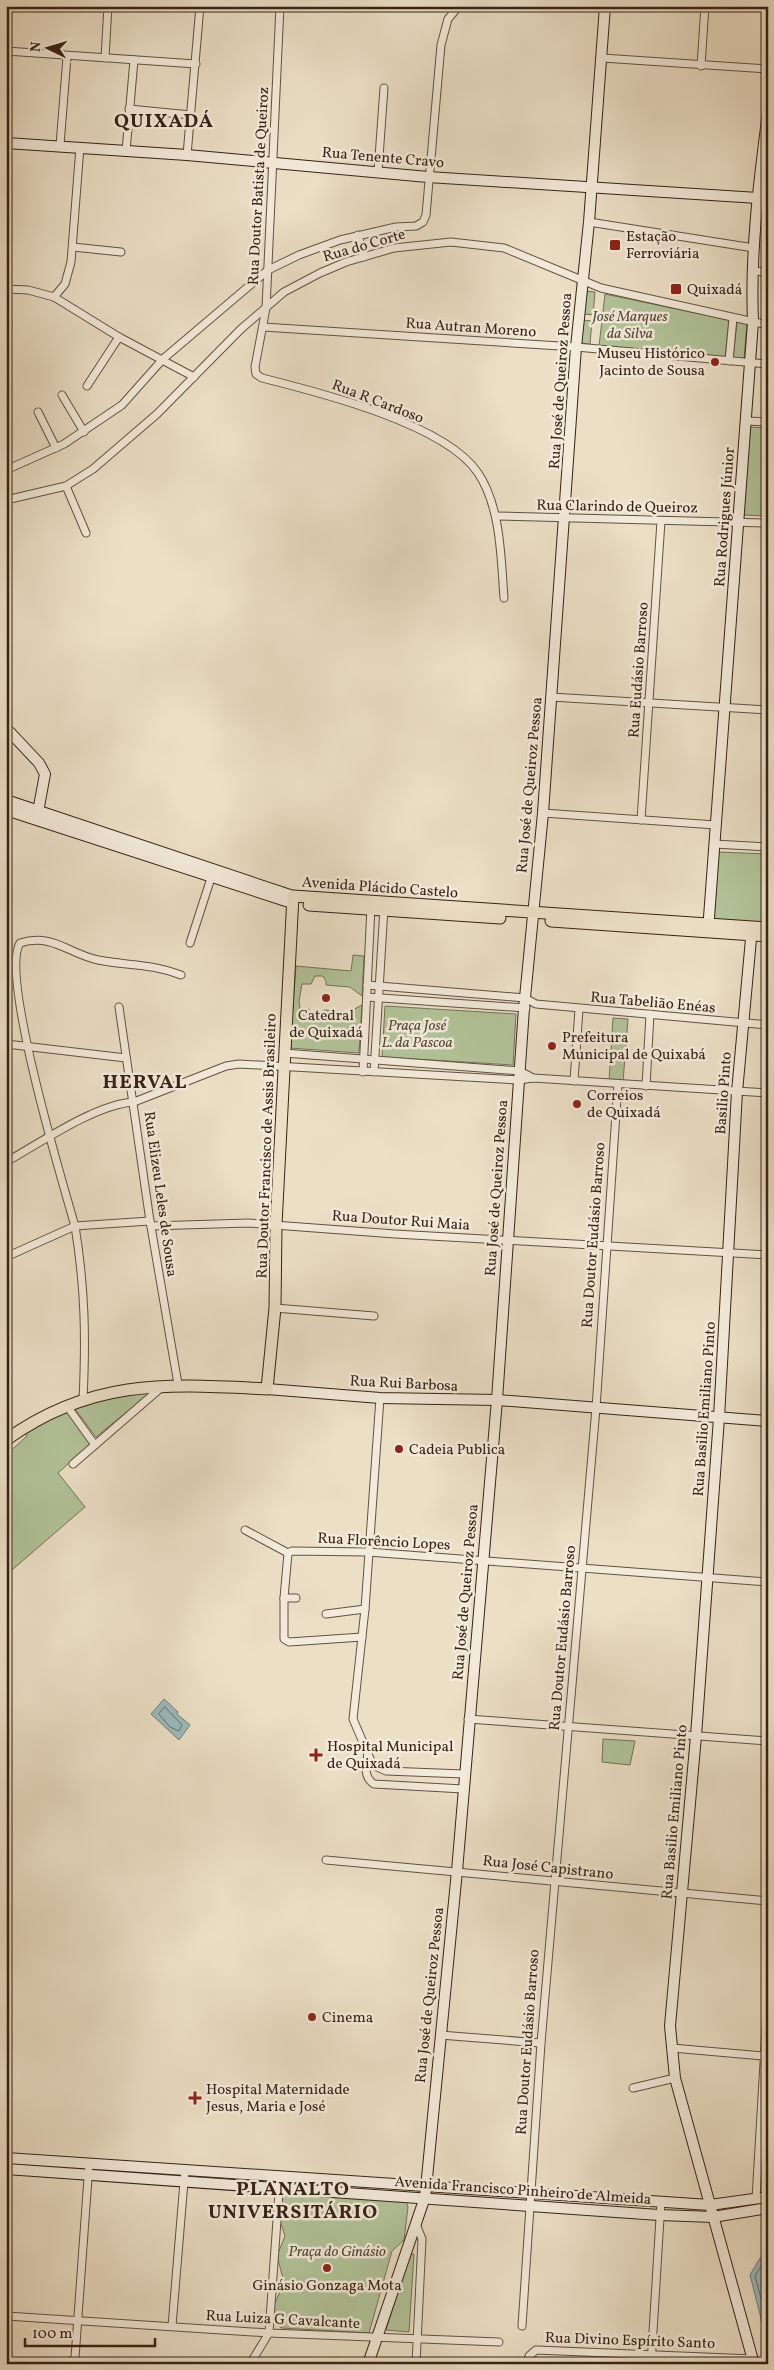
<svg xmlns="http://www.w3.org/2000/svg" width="774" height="2370" viewBox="0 0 774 2370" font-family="Vollkorn,serif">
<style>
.green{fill:#b2c399;stroke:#747257}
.water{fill:#9bbabe;stroke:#737d7a}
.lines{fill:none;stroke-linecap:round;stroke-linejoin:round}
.shore{stroke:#696e6a;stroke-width:1}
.street-casing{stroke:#645141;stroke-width:9}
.secondary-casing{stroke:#372215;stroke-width:12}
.primary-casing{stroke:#372215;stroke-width:13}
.street{stroke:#f2eada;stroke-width:7}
.secondary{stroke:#f2eada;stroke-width:10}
.primary{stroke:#ebdfc6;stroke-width:11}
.poi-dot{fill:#8f2418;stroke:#f2eada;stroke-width:2}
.labels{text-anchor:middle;stroke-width:5;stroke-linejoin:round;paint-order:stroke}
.street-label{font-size:15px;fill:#372215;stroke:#f2eada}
.poi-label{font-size:15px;fill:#372215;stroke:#f2eada;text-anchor:start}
.park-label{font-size:15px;font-style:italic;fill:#564a36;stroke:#f2eada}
.district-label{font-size:20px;font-weight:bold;letter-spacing:1px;fill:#372215;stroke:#f2eada}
</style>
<rect width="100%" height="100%" fill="#ebdfc6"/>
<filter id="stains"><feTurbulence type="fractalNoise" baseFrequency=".004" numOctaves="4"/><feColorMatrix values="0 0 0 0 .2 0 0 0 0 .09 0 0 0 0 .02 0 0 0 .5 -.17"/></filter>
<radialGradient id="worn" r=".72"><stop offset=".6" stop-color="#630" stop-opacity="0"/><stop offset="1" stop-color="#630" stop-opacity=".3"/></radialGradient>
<g class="green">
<polygon points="586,291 595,292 593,315 584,314"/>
<polygon points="605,294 729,320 725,358 599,346"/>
<polygon points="583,320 592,321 590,344 581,343"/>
<polygon points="737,322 747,323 744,359 733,358"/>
<polygon points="750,427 768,428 768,516 743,515"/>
<polygon points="717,852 768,854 768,923 712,920"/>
<polygon points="353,955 364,956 362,996 350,987 326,985 326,981 323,976 315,976 311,984 302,984 299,1001 300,1009 309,1009 309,1015 312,1019 319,1019 324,1016 324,1010 349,1012 362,1005 359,1053 290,1048 296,966 351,971"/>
<polygon points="385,1006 516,1014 513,1065 382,1057"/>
<polygon points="613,1018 628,1019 623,1082 609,1081"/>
<polygon points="151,1392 96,1437 75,1409 118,1395"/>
<polygon points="66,1410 90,1444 58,1473 85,1507 6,1575 6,1455 27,1436 25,1433"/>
<polygon points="603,1739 635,1741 630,1765 602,1762"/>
<polygon points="281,2193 406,2201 408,2207 404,2240 392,2251 369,2333 281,2328 273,2320 273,2308 284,2282 277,2256 285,2236 280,2221"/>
<polygon points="410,2254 414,2254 409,2332 386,2330"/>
</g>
<g class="water">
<polygon points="164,1699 178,1712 177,1714 190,1725 179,1740 151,1714"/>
<polygon points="768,2256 768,2342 767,2342 750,2275 760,2258"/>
</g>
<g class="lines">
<g class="shore">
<polygon points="165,1707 182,1725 179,1731 170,1727 159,1714"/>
<polyline points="768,2261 763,2263 755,2276 768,2324"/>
</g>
<defs>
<g id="street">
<path d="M280,6L266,308L255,367L256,374L262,378C318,392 446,424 478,473C501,507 501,559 504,598"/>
<polyline points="6,51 196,64"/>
<polyline points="105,58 108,6"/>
<polyline points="602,58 768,69"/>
<polyline points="701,66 705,6"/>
<polyline points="129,109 191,115"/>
<polyline points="60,145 67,57"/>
<polyline points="126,151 134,60"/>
<polyline points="187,155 200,6"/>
<polyline points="378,171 384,88"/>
<polyline points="589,222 754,248"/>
<polyline points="358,235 364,257"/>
<polyline points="73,247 121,252"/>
<polyline points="753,271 768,272"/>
<polyline points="6,289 28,290 54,297 119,337 194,377"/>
<polyline points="54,297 65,284 71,262 80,147"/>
<polyline points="263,327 576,347 768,364"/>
<polyline points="729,361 733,318"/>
<polyline points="87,386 119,337"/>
<polyline points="62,395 84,432"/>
<polyline points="38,412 56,448"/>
<polyline points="746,421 768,422"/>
<polyline points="6,470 64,444 122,405 163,359 268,270 299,255 340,240 396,227 416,226 423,222 426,215 441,45 448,19 459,6"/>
<polyline points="66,486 86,533"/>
<polyline points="6,500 66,486 93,469 157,414 241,329 284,292 320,273 346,262 394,248 451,242 504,248 601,288 768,325"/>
<polyline points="496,516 768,523"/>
<polyline points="551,697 768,710"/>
<polyline points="543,813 716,825"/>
<polyline points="641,820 661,521"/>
<polyline points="714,844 768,847"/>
<polyline points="190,943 211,878"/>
<polyline points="367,985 525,998 536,1004 768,1025"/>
<polyline points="367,997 526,1008"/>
<polyline points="119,1007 150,1221 178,1384"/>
<polyline points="6,1044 126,1058"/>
<polyline points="284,1053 520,1071 533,1078"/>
<polyline points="363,1072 371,907"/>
<polyline points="374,1072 384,908"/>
<polyline points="574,1081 579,1009"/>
<polyline points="646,1086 650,1014"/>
<path d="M6,1162C40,1143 96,1104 134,1102L226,1066L239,1064L519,1080L533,1078L768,1093"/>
<polyline points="151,1226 248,1223 395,1234 768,1255"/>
<polyline points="6,1257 75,1226 150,1221"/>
<polyline points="275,1308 374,1316"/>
<polyline points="380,1398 365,1609 353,1719 371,1761 375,1766 386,1771 464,1774"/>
<path d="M83,1400C86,1337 85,1288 75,1226C62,1181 0,974 20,943C53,933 69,954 98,960C128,966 150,963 181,975"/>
<polyline points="67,1406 95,1445"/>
<polyline points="73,1464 163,1386"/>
<polyline points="245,1530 288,1553 292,1551 368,1552 768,1582"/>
<polyline points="288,1553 284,1598 284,1639 289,1642 362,1637"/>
<polyline points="284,1598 296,1598"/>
<polyline points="326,1614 365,1609"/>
<polyline points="468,1719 768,1741"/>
<path d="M368,1754C366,1765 363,1777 374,1784L463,1789"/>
<polyline points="326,1860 768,1901"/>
<polyline points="440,2035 541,2043"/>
<polyline points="672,2048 763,2056"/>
<polyline points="633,2088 675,2078"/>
<polyline points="756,2199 768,1995"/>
<polyline points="6,2316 269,2333 499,2342"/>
<polyline points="172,2326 185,2170"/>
<polyline points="522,2326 541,2043 596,1408 618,1084"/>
<polyline points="68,2364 75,2358 89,2164"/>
<polyline points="250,2364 269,2333 280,2178"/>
<polyline points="416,2364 422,2239 416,2224"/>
<polyline points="527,2364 529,2356 536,2350 753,2359"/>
<polyline points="651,2364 661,2202"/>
</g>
<g id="secondary">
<polyline points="6,143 187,155 428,177 758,198"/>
<polyline points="6,728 39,763 45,774 37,817"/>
<polyline points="6,800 293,896"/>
<polyline points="6,810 292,903"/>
<polyline points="752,928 737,1092 719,1418 696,1736 670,2026 675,2078 754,2364"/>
<path d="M708,931L753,322C750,252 759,181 768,112"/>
<polyline points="267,1389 380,1398 497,1400 768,1421"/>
<polyline points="6,2158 710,2205 768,2197"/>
<polyline points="6,2169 659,2215 713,2217 768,2208"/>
<polyline points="368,2364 425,2197 426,2188 457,1871 497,1400 524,1008 543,813 576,347 589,222 605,6"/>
</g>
<g id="primary">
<polyline points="309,905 500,918"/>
<polyline points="551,921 768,936"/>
<path d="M6,1440C92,1378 168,1384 267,1389L275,1308L276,1225L293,896L768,928"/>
</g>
</defs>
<use href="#street" class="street-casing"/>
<use href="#secondary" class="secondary-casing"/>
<use href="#primary" class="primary-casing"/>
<use href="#street" class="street"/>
<use href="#secondary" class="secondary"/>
<use href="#primary" class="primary"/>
</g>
<g class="poi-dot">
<rect x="609" y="239" width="12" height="12" rx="2.5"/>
<rect x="670" y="283" width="12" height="12" rx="2.5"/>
<circle cx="715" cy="362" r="5"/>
<circle cx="326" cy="998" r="5"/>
<circle cx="552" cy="1046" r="5"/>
<circle cx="577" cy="1104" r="5"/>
<circle cx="399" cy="1449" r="5"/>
<path d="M313.5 1747.5h5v5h5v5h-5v5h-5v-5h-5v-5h5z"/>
<circle cx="312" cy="2017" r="5"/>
<path d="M192.5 2090.5h5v5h5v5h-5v5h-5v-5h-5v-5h5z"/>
<circle cx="327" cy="2268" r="5"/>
</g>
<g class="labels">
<g class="street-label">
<text transform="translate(383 157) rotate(5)" y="5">Rua Tenente Cravo</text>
<text transform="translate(258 186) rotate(-87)" y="5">Rua Doutor Batista de Queiroz</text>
<text transform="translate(364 245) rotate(-16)" y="5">Rua do Corte</text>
<text transform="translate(471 327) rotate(4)" y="5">Rua Autran Moreno</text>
<text transform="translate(560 381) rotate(-86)" y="5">Rua José de Queiroz Pessoa</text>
<text transform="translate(378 401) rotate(21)" y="5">Rua R Cardoso</text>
<text transform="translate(617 506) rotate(1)" y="5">Rua Clarindo de Queiroz</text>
<text transform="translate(724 517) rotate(-86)" y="5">Rua Rodrigues Júnior</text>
<text transform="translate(638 670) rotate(-86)" y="5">Rua Eudásio Barroso</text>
<text transform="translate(529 785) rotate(-85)" y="5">Rua José de Queiroz Pessoa</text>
<text transform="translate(380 887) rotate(4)" y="5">Avenida Plácido Castelo</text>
<text transform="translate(653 1002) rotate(5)" y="5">Rua Tabelião Enéas</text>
<text transform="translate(723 1093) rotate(-86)" y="5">Basilio Pinto</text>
<text transform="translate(266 1146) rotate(-88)" y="5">Rua Doutor Francisco de Assis Brasileiro</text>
<text transform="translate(496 1188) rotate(-86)" y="5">Rua José de Queiroz Pessoa</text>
<text transform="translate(161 1194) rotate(82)" y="5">Rua Elizeu Leles de Sousa</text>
<text transform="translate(401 1220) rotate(4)" y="5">Rua Doutor Rui Maia</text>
<text transform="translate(593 1235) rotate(-86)" y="5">Rua Doutor Eudásio Barroso</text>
<text transform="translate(404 1383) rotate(3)" y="5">Rua Rui Barbosa</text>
<text transform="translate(704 1409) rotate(-86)" y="5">Rua Basilio Emiliano Pinto</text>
<text transform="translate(384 1541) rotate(3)" y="5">Rua Florêncio Lopes</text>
<text transform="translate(465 1592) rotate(-85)" y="5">Rua José de Queiroz Pessoa</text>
<text transform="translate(562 1638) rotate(-85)" y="5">Rua Doutor Eudásio Barroso</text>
<text transform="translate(674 1812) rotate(-85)" y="5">Rua Basilio Emiliano Pinto</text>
<text transform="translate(548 1867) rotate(6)" y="5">Rua José Capistrano</text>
<text transform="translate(429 1995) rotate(-84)" y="5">Rua José de Queiroz Pessoa</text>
<text transform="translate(527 2042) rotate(-86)" y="5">Rua Doutor Eudásio Barroso</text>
<text transform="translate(523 2190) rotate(4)" y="5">Avenida Francisco Pinheiro de Almeida</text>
<text transform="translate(283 2319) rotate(3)" y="5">Rua Luiza G Cavalcante</text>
<text transform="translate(630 2340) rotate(2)" y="5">Rua Divino Espírito Santo</text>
</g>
<g class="poi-label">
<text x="626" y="241">Estação<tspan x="626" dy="17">Ferroviária</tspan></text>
<text x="687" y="294">Quixadá</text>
<text x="705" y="358" text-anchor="end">Museu Histórico<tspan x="705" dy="17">Jacinto de Sousa</tspan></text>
<text x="326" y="1020" text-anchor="middle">Catedral<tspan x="326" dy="17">de Quixadá</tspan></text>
<text x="562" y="1042">Prefeitura<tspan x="562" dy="17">Municipal de Quixabá</tspan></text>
<text x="587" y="1100">Correios<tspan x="587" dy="17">de Quixadá</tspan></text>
<text x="409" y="1454">Cadeia Publica</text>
<text x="327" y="1751">Hospital Municipal<tspan x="327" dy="17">de Quixadá</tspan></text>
<text x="322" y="2022">Cinema</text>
<text x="206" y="2094">Hospital Maternidade<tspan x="206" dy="17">Jesus, Maria e José</tspan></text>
<text x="327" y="2290" text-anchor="middle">Ginásio Gonzaga Mota</text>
</g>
<g class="park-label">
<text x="630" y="321">José Marques<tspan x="630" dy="17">da Silva</tspan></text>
<text x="417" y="1030">Praça José<tspan x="417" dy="17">L. da Pascoa</tspan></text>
<text x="337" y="2256">Praça do Ginásio</text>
</g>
<g class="district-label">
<text x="164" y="127">QUIXADÁ</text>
<text x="145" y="1088">HERVAL</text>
<text x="293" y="2195">PLANALTO<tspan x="293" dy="23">UNIVERSITÁRIO</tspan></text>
</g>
</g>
<rect width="774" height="2370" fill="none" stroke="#ebdfc6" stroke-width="25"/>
<rect x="8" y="8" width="759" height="2355" fill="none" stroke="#372215" stroke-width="2.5"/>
<rect x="12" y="12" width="749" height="2345" fill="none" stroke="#372215"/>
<g transform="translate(48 48) rotate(275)" stroke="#f2eada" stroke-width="4" paint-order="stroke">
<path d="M0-4L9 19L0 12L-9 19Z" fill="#372215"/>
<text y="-8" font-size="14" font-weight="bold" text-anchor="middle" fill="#372215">N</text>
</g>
<path d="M25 2338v8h130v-8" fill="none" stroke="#372215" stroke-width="2.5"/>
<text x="32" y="2338" font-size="15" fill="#372215" stroke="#f2eada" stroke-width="4" paint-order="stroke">100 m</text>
<rect width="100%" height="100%" filter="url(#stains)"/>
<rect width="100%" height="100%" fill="url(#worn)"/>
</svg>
